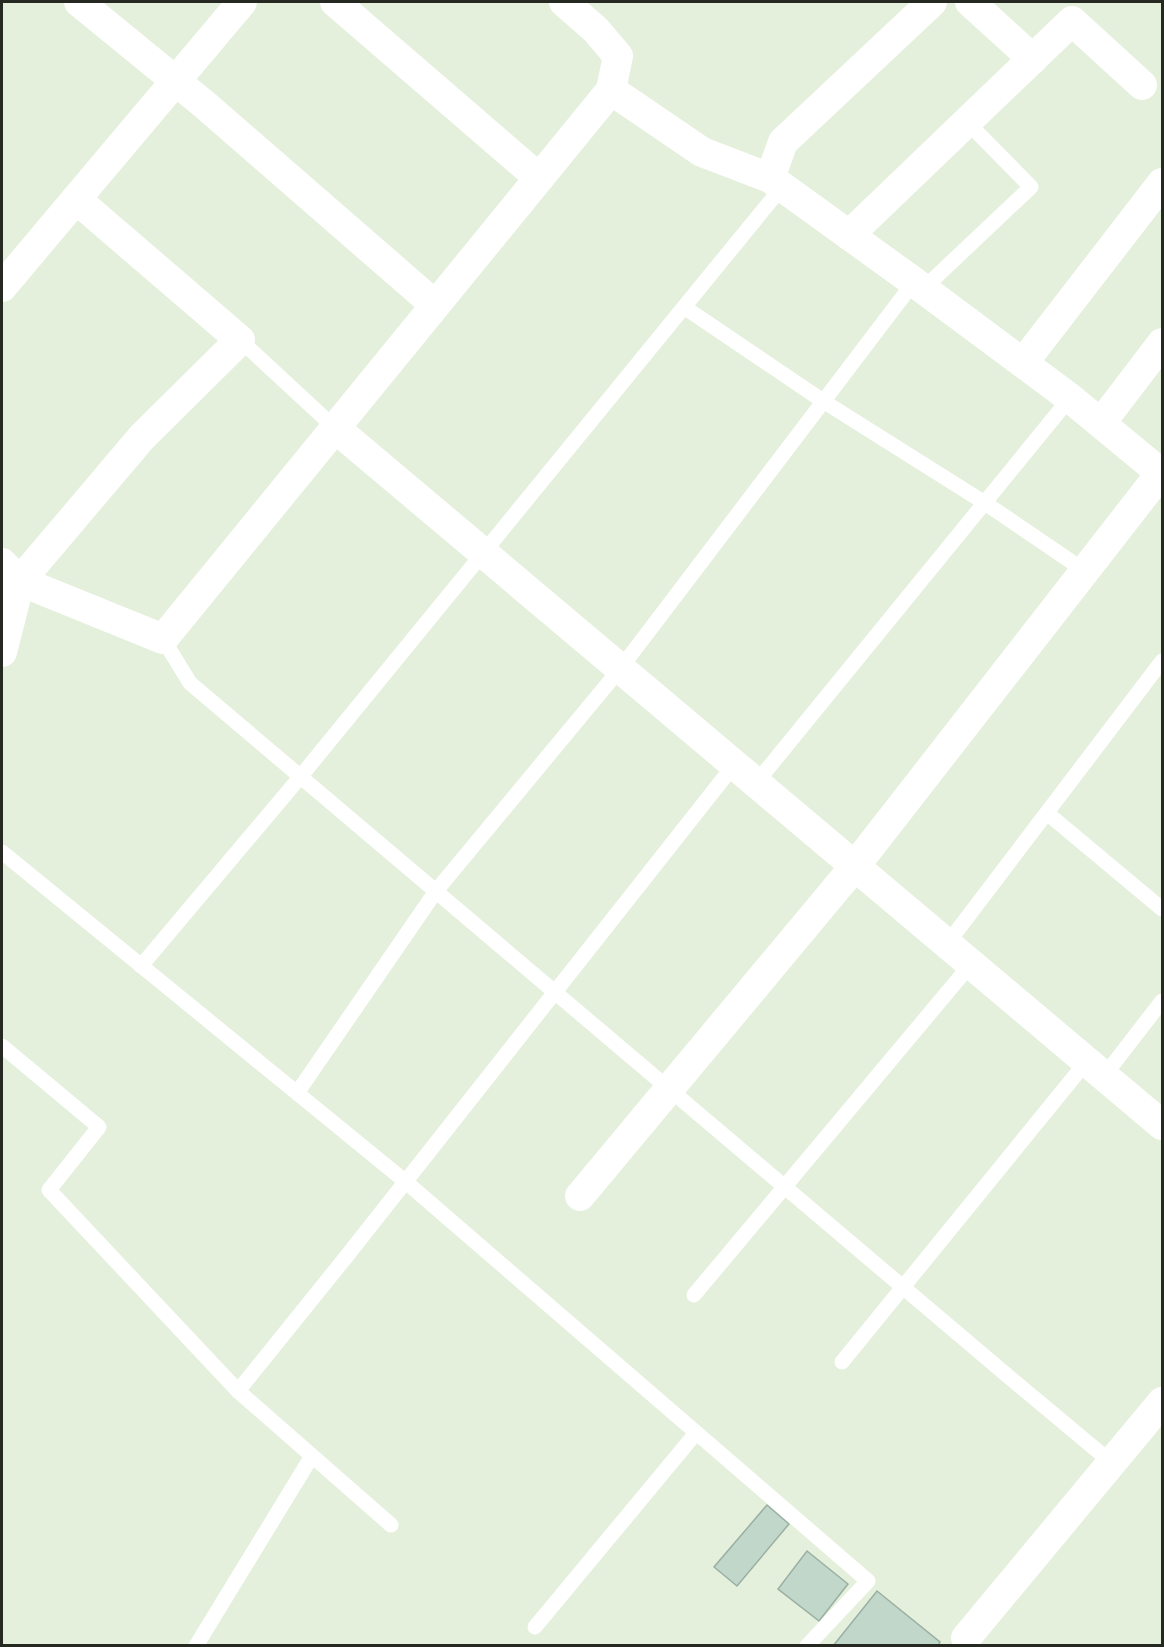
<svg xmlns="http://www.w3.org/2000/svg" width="1164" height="1647" viewBox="0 0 1164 1647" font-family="Barlow,sans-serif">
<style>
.building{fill:#c1d7ca;stroke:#9aafa3;stroke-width:1.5}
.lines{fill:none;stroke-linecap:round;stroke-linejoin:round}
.service{stroke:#fff;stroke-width:15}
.minor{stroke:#fff;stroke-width:30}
</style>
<rect width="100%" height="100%" fill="#e4f0db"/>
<g class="building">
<polygon points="767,1505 789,1524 737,1586 714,1567"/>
<polygon points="807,1551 848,1584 819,1621 778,1589"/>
<polygon points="877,1591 940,1642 938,1646 833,1646"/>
</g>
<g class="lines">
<g class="service">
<polyline points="923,289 1031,187 967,122"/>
<polyline points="684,307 823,401 985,503 1085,571"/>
<polyline points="240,340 335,428"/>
<polyline points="163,639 190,683 1009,1377 1112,1463"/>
<polyline points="756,783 1070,398"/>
<polyline points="1047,813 1162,909"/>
<polyline points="2,852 406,1182 868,1581 807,1646"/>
<polyline points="947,944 1162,661"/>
<polyline points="141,966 301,776 782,187"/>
<polyline points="2,1046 99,1127 49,1190 238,1391 391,1525"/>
<polyline points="1104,1076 1162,1001"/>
<polyline points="297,1093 436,891 620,669 914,282"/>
<polyline points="694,1295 971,964"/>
<polyline points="842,1362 1087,1061"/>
<polyline points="238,1391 346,1257 734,765"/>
<polyline points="535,1627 696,1433"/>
<polyline points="196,1646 312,1456"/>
</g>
<g class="minor">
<polyline points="79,2 205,105 435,305"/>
<polyline points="335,2 539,178"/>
<polyline points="564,2 596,30 618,56 611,90"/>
<polyline points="970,2 1033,59"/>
<polyline points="770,178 783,142 932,2"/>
<polyline points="849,235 1072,21 1142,85"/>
<polyline points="2,287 242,2"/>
<polyline points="1023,363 1162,183"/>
<polyline points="1101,423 1162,343"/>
<polyline points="335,428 1162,1125"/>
<polyline points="2,563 20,581 163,639 611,90 702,152 770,178 914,282 1070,398 1162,474"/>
<polyline points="2,652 20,581 142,437 240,340 76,199"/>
<polyline points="580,1196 855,866 1161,473"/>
<polyline points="966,1638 1162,1402"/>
</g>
</g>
<rect width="1164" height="1647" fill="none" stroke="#252922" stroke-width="6"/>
</svg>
